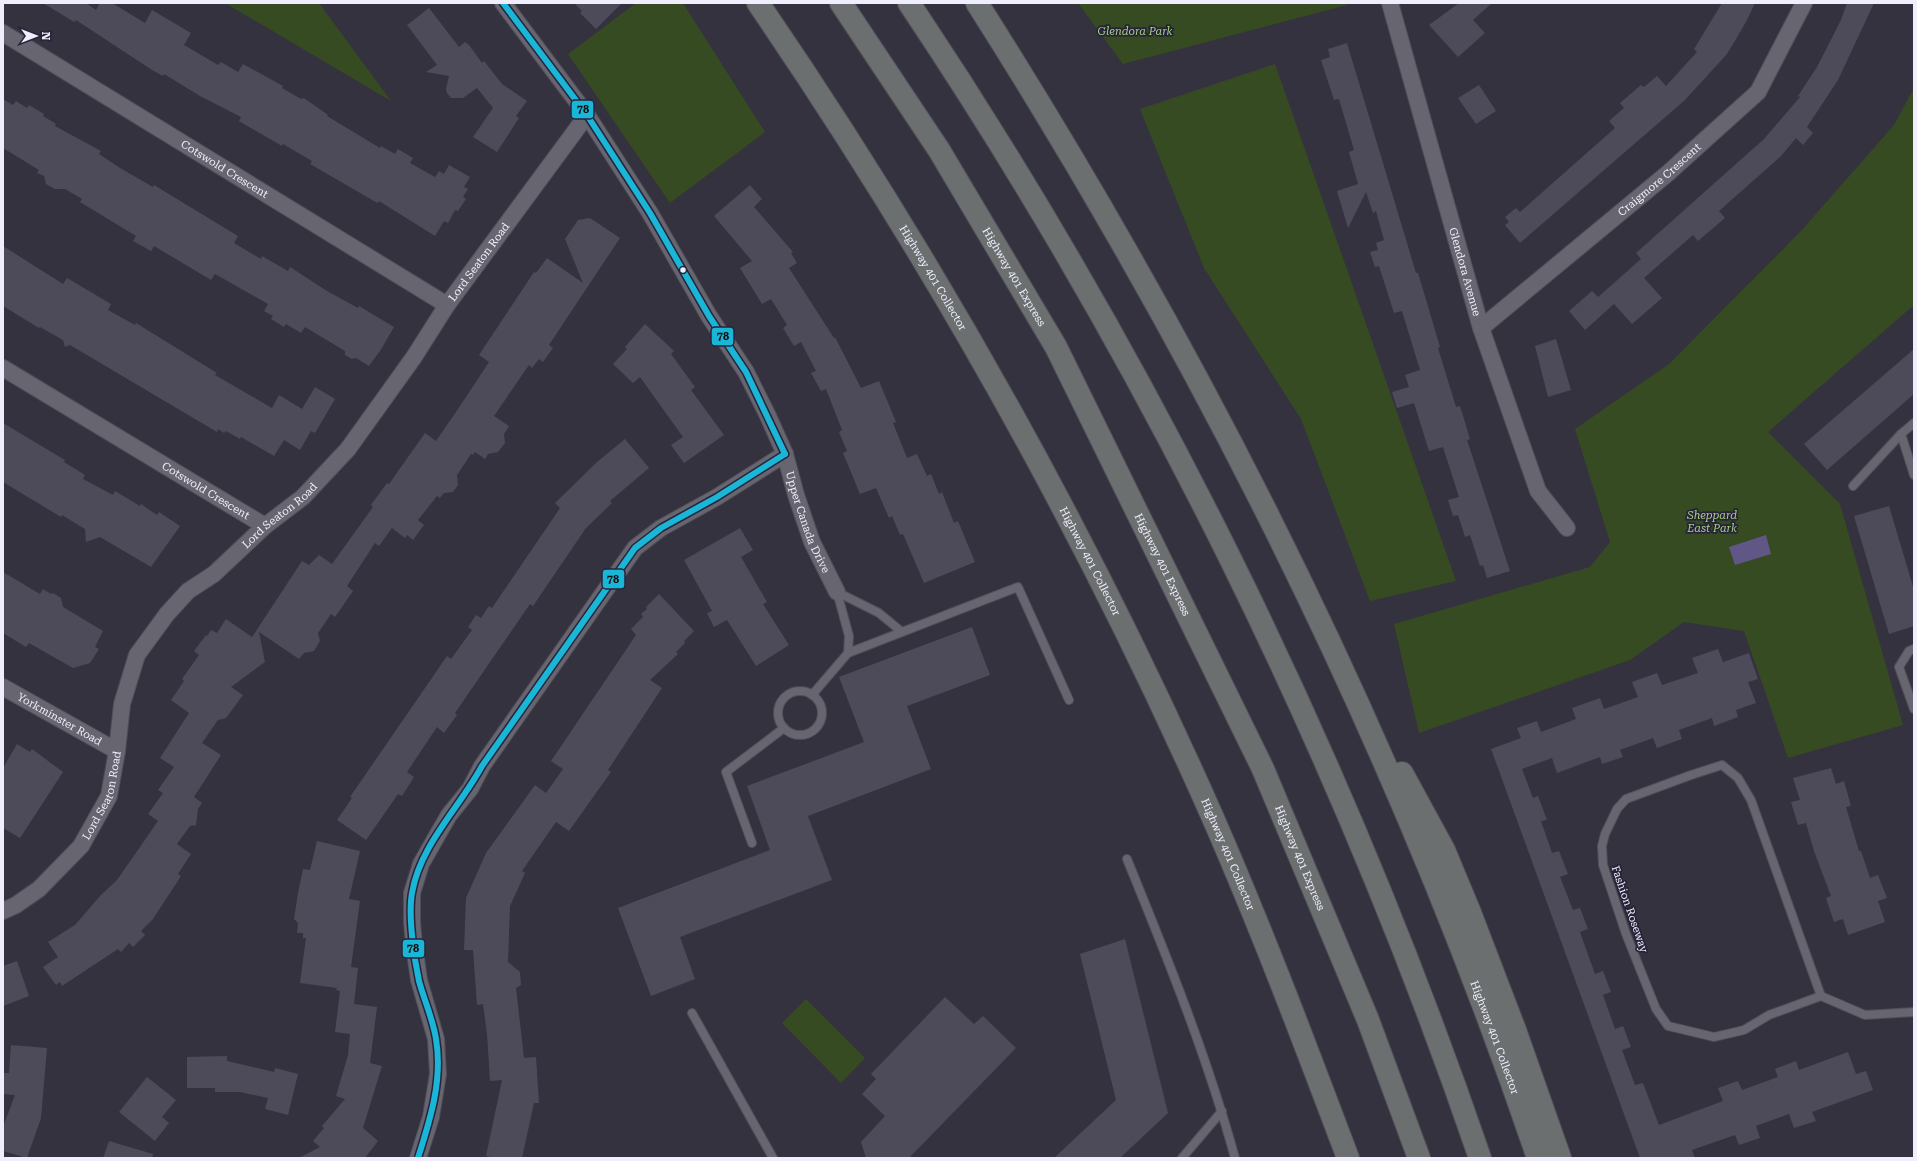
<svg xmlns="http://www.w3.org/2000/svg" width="1917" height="1161" viewBox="0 0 1917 1161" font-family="'Roboto Serif',serif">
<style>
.green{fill:#374b22}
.water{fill:#605787}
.building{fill:#4d4b5a}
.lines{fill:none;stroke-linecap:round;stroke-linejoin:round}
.service-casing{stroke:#4f4e59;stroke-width:10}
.minor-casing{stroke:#4f4e59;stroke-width:18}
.motorway-casing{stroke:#4f4e59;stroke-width:24}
.service{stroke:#67656f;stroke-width:8}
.minor{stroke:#67656f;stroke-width:16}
.motorway{stroke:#6c6f6f;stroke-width:22}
.bus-1-casing{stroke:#27243a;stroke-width:9}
.bus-1{stroke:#1ab6d8;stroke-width:6}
.bus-dot{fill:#f0eefd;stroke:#27243a;stroke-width:1.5}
.labels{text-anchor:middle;stroke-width:3.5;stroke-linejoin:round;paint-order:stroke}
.park-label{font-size:11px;font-style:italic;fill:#a8ce81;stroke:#27243a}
.street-label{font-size:11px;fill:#f0eefd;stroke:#27243a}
.line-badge{stroke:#27243a;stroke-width:1.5}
.pale-badge-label{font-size:11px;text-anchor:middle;font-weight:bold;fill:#111}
</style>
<rect width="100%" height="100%" fill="#34323f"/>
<g class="green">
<polygon points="225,3 319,3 391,101"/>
<polygon points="636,3 683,3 765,132 670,203 568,54"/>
<polygon points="1078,3 1347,3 1347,5 1123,64"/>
<polygon points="1275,64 1456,581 1370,601 1301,419 1204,268 1140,109"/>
<polygon points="1914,88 1914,305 1768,432 1840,504 1903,725 1788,758 1744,631 1684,622 1630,660 1419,733 1394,624 1590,567 1610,542 1575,429 1669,364 1801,231 1894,125"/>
<polygon points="806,999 865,1058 841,1083 782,1023"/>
</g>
<polygon class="water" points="1766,535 1771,554 1735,565 1729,547"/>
<g class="building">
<polygon points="43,3 86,3 96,10 100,3 112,3 145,23 152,10 191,33 184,45 218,65 221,62 238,72 243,64 283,86 282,88 301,99 304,98 328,115 327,116 380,148 381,146 395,154 398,149 413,158 410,163 435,177 439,171 444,174 449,165 470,177 464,187 468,189 463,197 466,199 458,211 455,210 448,223 444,221 435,236 379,201 378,203 374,201 310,164 312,161 283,144 282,146 239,121 241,117 200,96 164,74 163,76 152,70 76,20 74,22"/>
<polygon points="574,3 622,3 596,29 580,13 582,11"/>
<polygon points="1459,3 1492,3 1473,20 1485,33 1458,57 1429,25"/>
<polygon points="1722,3 1755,3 1746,22 1727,54 1685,100 1520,243 1505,225 1509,222 1505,217 1516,208 1520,212 1615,128 1609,121 1624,108 1620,103 1641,85 1644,87 1657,76 1666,86 1697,52 1694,49"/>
<polygon points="1847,3 1874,3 1838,80 1807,127 1813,133 1803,145 1796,138 1781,156 1719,211 1725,218 1698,241 1693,235 1644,278 1662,298 1632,324 1614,304 1585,330 1569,311 1592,291 1598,297 1641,259 1636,253 1764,139 1800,97 1798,96 1817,67 1841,20"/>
<polygon points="429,8 459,47 465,42 469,45 482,63 484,61 502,84 527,101 516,116 519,118 497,152 473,137 493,108 477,88 463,98 451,98 447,93 446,89 449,76 426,72 437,65 407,25"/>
<polygon points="1347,43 1416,273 1418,273 1427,303 1440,347 1438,348 1456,407 1460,406 1470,439 1467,440 1510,571 1487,578 1483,565 1480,566 1470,535 1465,537 1458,515 1453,516 1448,500 1459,497 1443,447 1429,451 1414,403 1397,408 1392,392 1409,387 1405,375 1420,370 1402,311 1394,313 1379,266 1375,267 1370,252 1378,250 1376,243 1384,240 1376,211 1373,213 1366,192 1348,228 1337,191 1358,184 1349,152 1354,150 1339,99 1334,100 1321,60 1330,57 1328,49"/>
<polygon points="1479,85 1496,111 1476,124 1458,98"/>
<polygon points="3,99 13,105 16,101 27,108 29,105 44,114 43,116 56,124 55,126 101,151 99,154 120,168 153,187 154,185 238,236 234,243 261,259 262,256 288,271 290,267 327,291 358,308 359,306 394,327 380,351 369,366 356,358 352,359 345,355 345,351 305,327 301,333 286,324 284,327 271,319 273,316 264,311 268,304 215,274 211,280 154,246 151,251 133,241 136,236 80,202 82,199 65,189 55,189 46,184 44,176 37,173 39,170 3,148"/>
<polygon points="750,185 762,199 754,207 793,252 791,253 797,263 789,268 834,338 835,337 861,388 879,381 896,422 893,423 907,458 917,454 927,476 931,474 939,494 942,492 954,523 958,521 975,562 924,583 903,534 900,535 892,516 889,518 876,488 860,494 843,453 847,451 839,432 842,430 826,389 821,391 811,373 816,371 801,342 794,346 783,328 787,325 771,299 762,304 740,268 752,261 714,216"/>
<polygon points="590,218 620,238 549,345 553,348 543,362 539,359 532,368 529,365 494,416 509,426 504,434 505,443 498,452 488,454 485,459 475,452 473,455 471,454 457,475 458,485 453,492 444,493 440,498 437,496 418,520 424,525 413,540 407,535 405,538 392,528 379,546 375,543 347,586 353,591 335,617 331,614 318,633 320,641 314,651 304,653 299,659 259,632 265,662 231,687 243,695 226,718 218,720 202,743 221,755 194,797 202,803 198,809 196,825 190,826 177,844 191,854 178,874 181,876 153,919 141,931 145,935 133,947 129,943 121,952 118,949 62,986 60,982 56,985 43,967 58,957 48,942 75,925 101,895 117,880 158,821 148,814 163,793 158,790 174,767 160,758 189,713 171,700 184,681 182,679 199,655 194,651 206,635 207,636 211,630 217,633 226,619 252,637 302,561 309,565 319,555 332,564 373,507 371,505 387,483 389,484 425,433 436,441 458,409 489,362 479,355 534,272 536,273 547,258 583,283 565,239 578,220"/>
<polygon points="3,246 63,284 67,278 111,304 108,310 135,325 136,323 217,373 215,375 272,408 279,395 302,409 315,387 335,399 315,433 311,431 300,450 284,440 274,456 241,437 240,439 226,431 224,433 218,429 217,432 70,345 65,347 63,340 40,327 39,328 3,306"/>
<polygon points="645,324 674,351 671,354 695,387 691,390 724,435 684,463 671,445 683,437 640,377 633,383 613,364 627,349 625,347"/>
<polygon points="1556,339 1571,390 1548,397 1535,346"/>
<polygon points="1914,349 1914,394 1827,470 1804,444"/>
<polygon points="3,423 65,460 64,462 85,475 83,479 113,495 115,491 140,506 141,504 157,515 159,512 180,526 151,567 100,537 86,542 85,529 62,515 61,517 3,482"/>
<polygon points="625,439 649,468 610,501 612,503 586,528 533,606 530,604 455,713 457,715 444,733 437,727 407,772 414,777 402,796 398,794 366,840 337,820 352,798 350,797 447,656 451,659 472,630 468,627 476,615 481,618 489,606 492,608 560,508 555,503 597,462"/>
<polygon points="1889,506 1914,590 1914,626 1889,634 1854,516"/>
<polygon points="740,528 753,550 741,557 767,602 763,604 789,645 756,666 727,620 714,627 707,613 712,611 684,560"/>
<polygon points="3,572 40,594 43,589 51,594 53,593 61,598 63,607 103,631 95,647 99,649 90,663 73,668 29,643 26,647 3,633"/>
<polygon points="659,594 694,631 684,641 685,643 676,652 678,654 650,680 662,688 608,770 611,772 569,831 556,822 522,871 525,873 510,906 508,962 520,972 521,985 516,988 524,1058 536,1057 539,1103 534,1103 522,1158 497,1158 486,1156 502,1080 490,1081 487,1034 483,1004 477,1005 473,950 464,950 466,898 486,853 535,785 546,793 563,769 551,761 636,635 631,629 643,617 641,614 647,609 646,607"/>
<polygon points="972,627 990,675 907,706 931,769 808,816 832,880 680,937 695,979 651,996 618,908 770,850 747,786 864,742 839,677"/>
<polygon points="1718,649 1723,662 1749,653 1758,679 1748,682 1756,703 1736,710 1738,717 1714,726 1712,718 1679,730 1682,739 1657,748 1653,738 1620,750 1623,757 1602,764 1600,757 1557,773 1552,758 1522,769 1533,798 1538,796 1547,820 1541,821 1552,853 1559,851 1568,874 1560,877 1573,910 1580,908 1588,929 1580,932 1595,974 1603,971 1611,992 1603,995 1615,1029 1623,1026 1631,1047 1622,1050 1635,1085 1643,1083 1659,1125 1723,1101 1718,1088 1738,1081 1742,1090 1778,1077 1775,1069 1796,1061 1799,1070 1848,1052 1856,1074 1866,1071 1873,1090 1812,1112 1816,1121 1794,1128 1789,1114 1756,1126 1760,1138 1739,1145 1735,1135 1692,1150 1695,1158 1640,1158 1491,749 1521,738 1517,728 1537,721 1541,732 1576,719 1572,708 1600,698 1604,709 1638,697 1632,682 1657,673 1662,685 1698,673 1692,658"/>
<polygon points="17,744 30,752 32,749 63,772 20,838 3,828 3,768"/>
<polygon points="1831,768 1836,784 1844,781 1851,806 1846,807 1859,851 1861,851 1870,878 1878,875 1887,898 1878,901 1885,922 1848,935 1843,919 1834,922 1826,898 1831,896 1814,851 1806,823 1798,825 1791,802 1800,800 1793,778"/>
<polygon points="317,841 360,851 349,899 360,901 351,967 358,968 354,1004 377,1007 370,1063 382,1066 363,1128 378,1141 365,1158 299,1158 320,1147 313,1141 324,1128 322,1126 345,1099 336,1096 348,1055 350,1034 335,1032 340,991 336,990 337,988 300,983 306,938 303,938 303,933 297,933 298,923 294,919 298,893 303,869 310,870"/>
<polygon points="1125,939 1168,1113 1120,1158 1054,1158 1116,1100 1080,954"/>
<polygon points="17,961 29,996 3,1006 3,966"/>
<polygon points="945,997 974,1024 983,1016 1016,1048 909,1158 866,1158 861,1142 885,1116 862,1094 876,1079 871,1074"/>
<polygon points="11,1045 47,1048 41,1118 27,1158 3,1151 3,1127 15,1095 3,1094 3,1073 9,1073"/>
<polygon points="227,1056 227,1061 274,1072 275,1068 298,1074 288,1115 265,1109 268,1098 240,1092 215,1092 215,1088 187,1088 187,1057"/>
<polygon points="147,1077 176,1100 162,1117 169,1123 155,1141 119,1112"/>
<polygon points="109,1141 153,1154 152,1158 103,1158"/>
</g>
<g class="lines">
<defs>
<g id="service">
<polyline points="1914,423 1901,434 1914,475"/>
<polyline points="1853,486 1901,434"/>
<polyline points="837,592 879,613 902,632"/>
<polyline points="837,592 849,636 848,653"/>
<polyline points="1914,649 1909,651 1899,667 1914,709"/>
<circle cx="800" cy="713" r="22"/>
<polyline points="812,695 848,653 1018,587 1069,700"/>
<polyline points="752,843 726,772 784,728"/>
<path d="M1127,859C1167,957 1207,1056 1235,1158"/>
<polyline points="1821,996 1751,800 1738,778 1722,765 1691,775 1626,799 1617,809 1605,834 1602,846 1603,865 1626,934 1656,1009 1668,1026 1714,1037 1744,1030 1769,1015 1821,996 1865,1015 1914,1012"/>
<polyline points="692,1013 773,1158"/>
<polyline points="1182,1158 1222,1111"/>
</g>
<g id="minor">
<path id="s1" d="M503,3L587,115L650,213L709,316L746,372L768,416L785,454L796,495L812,542L837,592"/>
<path id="s2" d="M1390,3L1481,328L1538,491L1567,528"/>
<path id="s3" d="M3,33L447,305"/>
<path id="s4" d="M1481,328L1667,174L1758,92L1804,3"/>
<path id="s5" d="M3,368L265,526"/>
<path id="s6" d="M3,687L117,751"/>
<path id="s7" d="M3,911L16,905L39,889L81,846L109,796L117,751L122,704L137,655L167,614L188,591L214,574L265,526L303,497L348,449L414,357L447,305L587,115"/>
<polyline points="418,1158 431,1117 438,1074 436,1039 419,980 414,945 412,922 412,893 421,864 434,841 449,815 470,789 482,766 635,548 661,528 717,497 785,454"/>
</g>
<g id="motorway">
<path id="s8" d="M758,3C934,260 1087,533 1213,818C1262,930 1305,1044 1348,1158"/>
<path id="s9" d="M841,3L939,150L1056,347L1263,769L1368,1020L1419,1158"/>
<path d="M909,3C1148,360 1341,752 1480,1158"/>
<path id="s10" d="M977,3C1207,365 1400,751 1538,1158"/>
<polyline points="1402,773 1444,850 1469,910 1515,1030 1560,1158"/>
</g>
</defs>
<use href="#service" class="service-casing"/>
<use href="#minor" class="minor-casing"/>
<use href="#motorway" class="motorway-casing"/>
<use href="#service" class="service"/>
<use href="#minor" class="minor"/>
<use href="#motorway" class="motorway"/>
<defs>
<g id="bus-1">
<polyline points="503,3 587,115 650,213 709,316 746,372 785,454"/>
<path d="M418,1158C430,1120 443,1080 436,1039C433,1019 424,1000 419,981C414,958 408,915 412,893C420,845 460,807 482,766L635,548L661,528L717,497L785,454"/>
</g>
</defs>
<use href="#bus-1" class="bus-1-casing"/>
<use href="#bus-1" class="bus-1"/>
</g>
<circle class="bus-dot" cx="683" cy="270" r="3.5"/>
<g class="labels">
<g class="park-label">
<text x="1135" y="35">Glendora Park</text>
<text x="1712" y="519">Sheppard<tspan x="1712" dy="13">East Park</tspan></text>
</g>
<g class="street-label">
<text dy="4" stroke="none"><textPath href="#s3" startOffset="260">Cotswold Crescent</textPath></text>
<text dy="4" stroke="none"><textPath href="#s4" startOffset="232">Craigmore Crescent</textPath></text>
<text dy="4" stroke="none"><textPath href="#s7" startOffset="829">Lord Seaton Road</textPath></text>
<text dy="4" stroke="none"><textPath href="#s2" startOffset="279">Glendora Avenue</textPath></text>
<text dy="4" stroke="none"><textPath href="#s9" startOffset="324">Highway 401 Express</textPath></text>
<text dy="4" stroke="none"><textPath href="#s8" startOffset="326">Highway 401 Collector</textPath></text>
<text dy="4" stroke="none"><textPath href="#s5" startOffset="237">Cotswold Crescent</textPath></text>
<text dy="4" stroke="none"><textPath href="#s7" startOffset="505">Lord Seaton Road</textPath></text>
<text dy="4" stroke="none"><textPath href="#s1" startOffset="605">Upper Canada Drive</textPath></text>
<text dy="4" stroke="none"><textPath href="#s8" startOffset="650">Highway 401 Collector</textPath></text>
<text dy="4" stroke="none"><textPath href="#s9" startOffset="648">Highway 401 Express</textPath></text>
<text dy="4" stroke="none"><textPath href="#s6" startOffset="65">Yorkminster Road</textPath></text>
<text dy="4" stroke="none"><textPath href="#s7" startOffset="158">Lord Seaton Road</textPath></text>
<text dy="4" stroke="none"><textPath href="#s8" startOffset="974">Highway 401 Collector</textPath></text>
<text dy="4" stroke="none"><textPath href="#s9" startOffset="972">Highway 401 Express</textPath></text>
<text transform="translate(1630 909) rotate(71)" y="4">Fashion Roseway</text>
<text dy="4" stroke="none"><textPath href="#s10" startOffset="1159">Highway 401 Collector</textPath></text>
</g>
</g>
<g class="line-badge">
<rect x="571" y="100" width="23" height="19" rx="4" fill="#1ab6d8"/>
<rect x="711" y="327" width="23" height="19" rx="4" fill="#1ab6d8"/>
<rect x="602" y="569" width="23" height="20" rx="4" fill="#1ab6d8"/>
<rect x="402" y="939" width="23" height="19" rx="4" fill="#1ab6d8"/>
</g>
<g class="pale-badge-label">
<text x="583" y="113">78</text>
<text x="723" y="340">78</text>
<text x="613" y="583">78</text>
<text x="413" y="952">78</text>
</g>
<rect width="1917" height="1161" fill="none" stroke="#f0eefd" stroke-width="8"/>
<g transform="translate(36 36) rotate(90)" stroke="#27243a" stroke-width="3" paint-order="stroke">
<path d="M0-3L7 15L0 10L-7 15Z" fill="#f0eefd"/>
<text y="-6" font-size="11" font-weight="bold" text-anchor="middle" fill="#f0eefd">N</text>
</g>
</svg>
